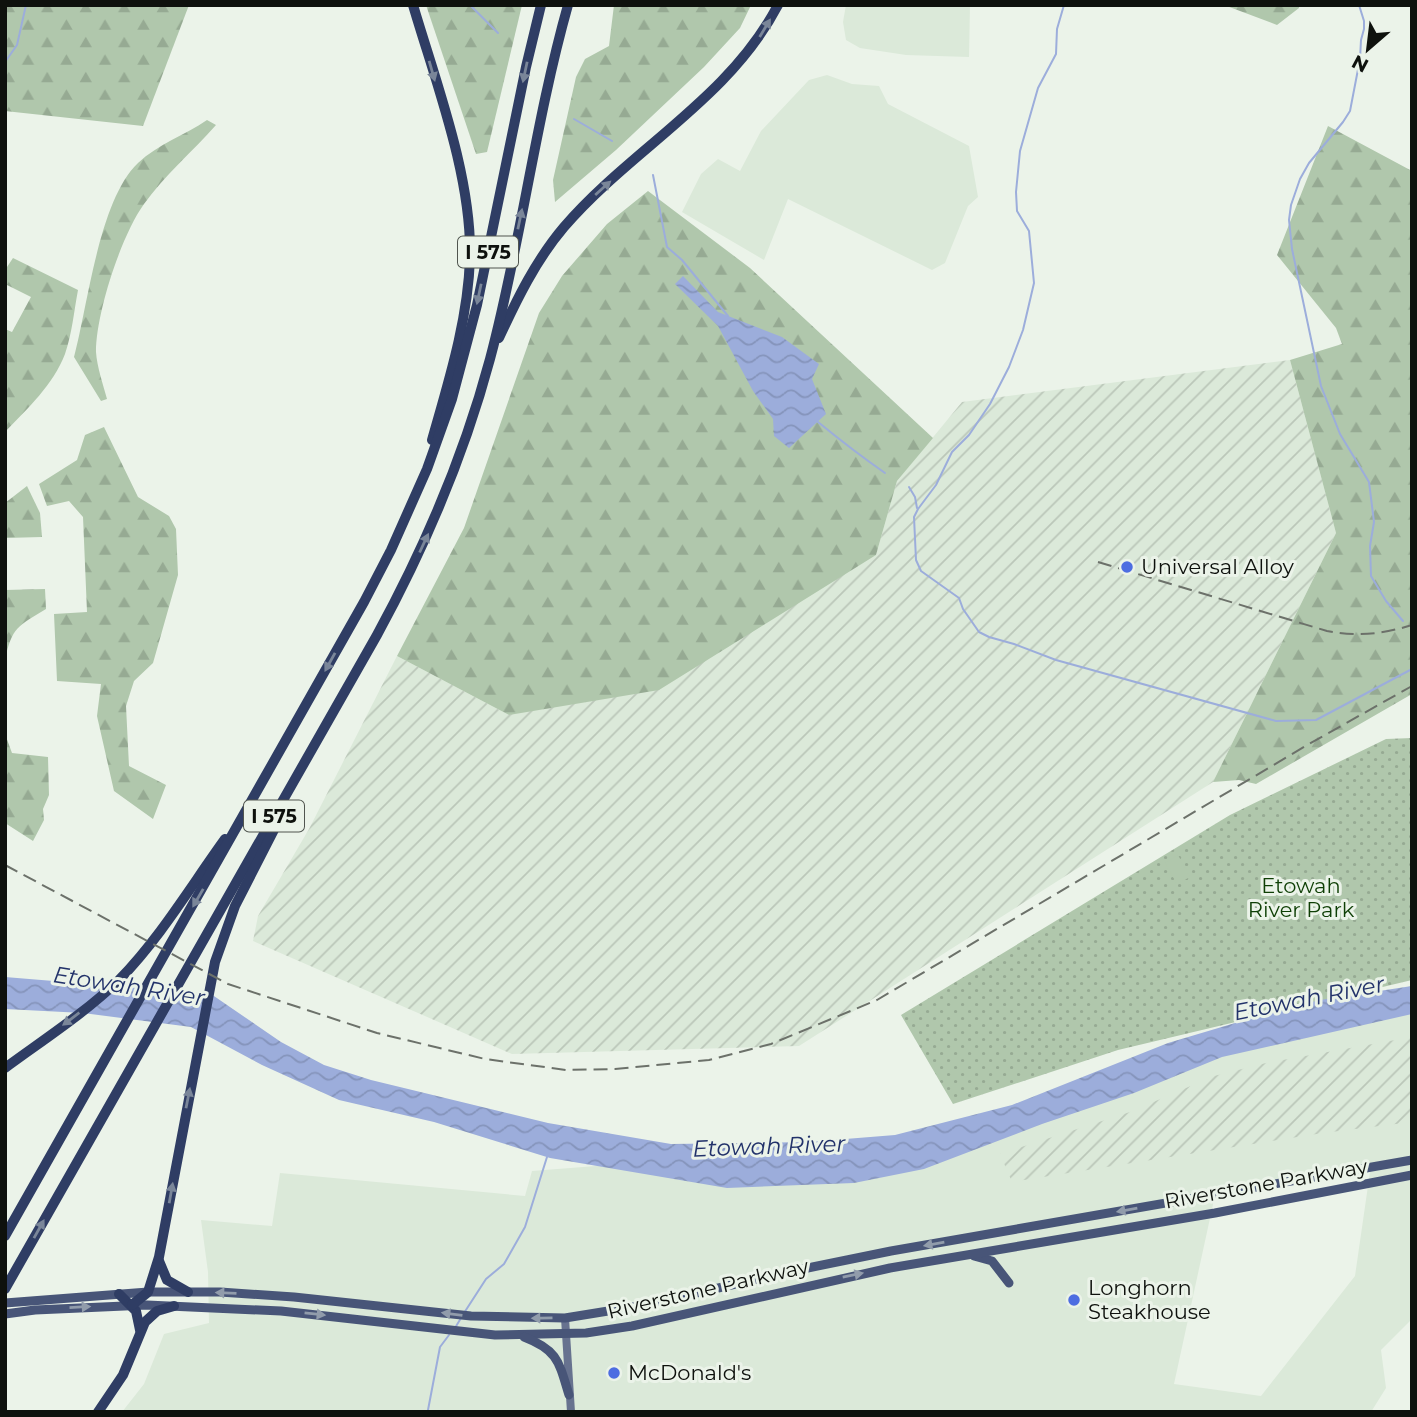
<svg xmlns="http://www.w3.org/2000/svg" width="1417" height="1417" viewBox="0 0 1417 1417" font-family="Montserrat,sans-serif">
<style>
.built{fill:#dbe9d9;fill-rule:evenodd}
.industrial{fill:url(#industrial-furrows)}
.forest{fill:url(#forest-firs)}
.park{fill:url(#park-dots)}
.pitch{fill:#b0c7ac}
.water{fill:url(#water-waves)}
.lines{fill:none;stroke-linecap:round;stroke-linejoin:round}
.stream{stroke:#9caddb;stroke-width:2}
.secondary{stroke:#67728f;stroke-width:8}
.primary{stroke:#485578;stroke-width:9}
.motorway{stroke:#2f3d64;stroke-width:10}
.rail{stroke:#6c716a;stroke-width:2;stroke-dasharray:14 7;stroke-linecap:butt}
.oneway{fill:#7a8699}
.oneway2{fill:#919cab}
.poi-dot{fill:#4d6de1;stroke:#ebf3e9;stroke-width:2.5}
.labels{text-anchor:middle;stroke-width:6;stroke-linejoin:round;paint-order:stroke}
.shield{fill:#ebf3e9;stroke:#50554f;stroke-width:2}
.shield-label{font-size:19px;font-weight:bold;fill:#0e110d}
.poi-label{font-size:21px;fill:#0e110d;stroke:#ebf3e9;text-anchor:start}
.park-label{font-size:21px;fill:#0e3f05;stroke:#ebf3e9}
.street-label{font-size:21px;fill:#0e110d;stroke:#ebf3e9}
.water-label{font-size:23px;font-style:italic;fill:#22326a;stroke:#ebf3e9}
</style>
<defs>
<pattern id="industrial-furrows" width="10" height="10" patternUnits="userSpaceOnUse" patternTransform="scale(1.75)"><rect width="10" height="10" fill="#dbe9d9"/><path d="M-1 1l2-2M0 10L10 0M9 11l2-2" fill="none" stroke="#bbc7b9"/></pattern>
<pattern id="forest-firs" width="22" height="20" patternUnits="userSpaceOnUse" patternTransform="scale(1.75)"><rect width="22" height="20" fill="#b0c7ac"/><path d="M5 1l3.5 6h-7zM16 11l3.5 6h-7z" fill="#96aa93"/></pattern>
<pattern id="park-dots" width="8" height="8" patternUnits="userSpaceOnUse" patternTransform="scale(1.75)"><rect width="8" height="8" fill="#b0c7ac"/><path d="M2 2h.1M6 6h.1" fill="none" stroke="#96aa93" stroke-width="1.8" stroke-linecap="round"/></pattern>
<pattern id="water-waves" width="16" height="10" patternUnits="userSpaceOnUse" patternTransform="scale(1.75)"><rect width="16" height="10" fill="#9caddb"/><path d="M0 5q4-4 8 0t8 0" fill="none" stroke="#8594bb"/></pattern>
</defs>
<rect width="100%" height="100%" fill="#ebf3e9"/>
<g class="built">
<polygon points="846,5 970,5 969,57 906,55 860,48 846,40 843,22"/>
<polygon points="827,75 852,84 879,86 888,104 969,146 978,197 968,206 945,263 932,270 788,199 764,260 682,212 701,174 718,159 740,171 761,131 809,80"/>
<path d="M1412,1010V1319L1381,1350L1386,1388L1371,1412H122L144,1384L164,1334L209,1323L208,1272L201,1220L272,1226L280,1173L525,1196L532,1171L685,1159L1015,1126L1256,1034ZM1370,1172L1355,1276L1261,1396L1174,1384L1217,1186Z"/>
</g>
<g class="industrial">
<polygon points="1290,360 1336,533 1213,782 799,1046 512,1054 253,941 258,916 309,829 397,656 509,715 876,555 897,481 962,402"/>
<polygon points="1412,1037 1412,1122 1323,1133 1012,1182 1000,1154 1130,1112 1214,1076 1266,1063"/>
</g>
<g class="forest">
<polygon points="5,5 189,5 143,126 5,111"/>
<polygon points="426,5 522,5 487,152 476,154"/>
<polygon points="614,5 751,5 740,28 704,67 616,150 555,202 553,180 576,77 585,59 609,46"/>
<polygon points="1224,5 1299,5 1299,8 1277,25"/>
<path d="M207,120L216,125C193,151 164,176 144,204C121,236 96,313 96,352C97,367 103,384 107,399L101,401L74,357C88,305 99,200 138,163C158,144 185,135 207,120Z"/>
<polygon points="1328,126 1412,171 1412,694 1256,784 1239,780 1213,782 1336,533 1290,360 1342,344 1336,328 1277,255"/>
<polygon points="648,191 750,268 933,438 897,481 876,555 659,690 509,715 397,656 464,528 539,313 562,276 607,224"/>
<path d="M13,258L78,290C74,311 72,334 65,354C53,385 28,408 5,432V329L12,332L31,297L5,284V270Z"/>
<polygon points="104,427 138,497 169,516 176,529 178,575 153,663 134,681 126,706 129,766 166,785 153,819 114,791 97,716 101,684 57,681 54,614 87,612 83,517 69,501 47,506 39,484 77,460 85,435"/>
<polygon points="27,486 40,513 42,537 5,538 5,503"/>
<path d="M45,589L46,609C18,626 12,627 5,660V590Z"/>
<polygon points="5,734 12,753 48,757 49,795 43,809 44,820 33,841 5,823"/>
</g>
<polygon class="park" points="1412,738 1412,980 1118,1050 953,1104 901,1015 1230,815 1386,739"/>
<polygon class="pitch" points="1178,855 1190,877 1177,884 1165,863"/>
<g class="water">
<polygon points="683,276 718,312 782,337 819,364 812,379 826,414 789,448 774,436 773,419 753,391 718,326 675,284"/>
<polygon points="5,977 211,994 281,1042 324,1065 371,1080 548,1123 671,1144 808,1142 895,1135 1012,1105 1168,1043 1272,1012 1320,1000 1412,986 1412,1014 1222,1057 1134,1093 1042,1124 924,1169 854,1183 727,1188 550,1158 434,1122 339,1100 262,1065 191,1027 83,1013 5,1009"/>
</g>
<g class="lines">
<g class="stream">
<polyline points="470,5 498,33"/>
<polyline points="1064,5 1057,29 1056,54 1038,88 1020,151 1016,192 1017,211 1029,231 1034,283 1023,330 1009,367 990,404 969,435 952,452 936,485 918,509 914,517 916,560 921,571 959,598 963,609 979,632 989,637 1014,644 1056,660 1276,721 1316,720 1412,669"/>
<polyline points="1359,5 1364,21 1364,29 1361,40 1360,59 1350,111 1343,122 1309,163 1300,179 1291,205 1289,220 1292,249 1321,386 1340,434 1369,482 1374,522 1370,546 1371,576 1386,601 1403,621"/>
<polyline points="5,62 17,45 26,5"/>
<polyline points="574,119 612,141"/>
<polyline points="653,175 667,247 682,260 728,316"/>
<path d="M818,422C840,440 862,457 885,473"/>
<polyline points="909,487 915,497 917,508"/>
<polyline points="464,1313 486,1279 504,1264 525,1227 547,1157"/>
<polyline points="455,1328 461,1318"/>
<polyline points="428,1410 440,1347 449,1335"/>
</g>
<polyline class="secondary" points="565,1318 571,1412"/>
<g class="primary">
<polyline points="974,1256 992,1261 1009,1283"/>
<polyline points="5,1303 148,1292 220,1292 294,1297 471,1316 565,1318 639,1306 798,1270 891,1251 1412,1160"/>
<polyline points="5,1314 35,1310 147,1305 281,1311 495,1335 586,1333 632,1326 890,1268 1215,1213 1412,1175"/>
<path d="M524,1337C558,1350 559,1362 569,1395"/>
</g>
<g class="motorway">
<path d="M413,5C436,83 472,177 470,258C468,320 449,380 432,440"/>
<path d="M499,338C517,299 536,260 564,227C631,149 729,99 778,5"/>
<path d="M5,1068C43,1040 85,1013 119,980C160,938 191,886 225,839"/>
<polyline points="5,1236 364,602 391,550 427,469 452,399 477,305 526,67 541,5"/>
<polyline points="159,1261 167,1280 188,1292"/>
<path d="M5,1289L377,635C425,547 464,456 490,359C521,243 535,122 568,5"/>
<polyline points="119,1294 136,1311 140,1330"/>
<polyline points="132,1305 148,1292 159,1257 215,962 235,906 279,820"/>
<polyline points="98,1412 123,1375 145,1322 157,1311 174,1306"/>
</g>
<g class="rail">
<path d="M1098,562L1327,631C1357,637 1383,634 1412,625"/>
<polyline points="5,865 228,984 377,1033 485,1059 566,1070 615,1069 709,1060 771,1044 877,1000 1309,744 1412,686"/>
</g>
</g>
<defs><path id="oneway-solid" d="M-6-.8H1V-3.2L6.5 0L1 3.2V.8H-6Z" transform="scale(1.75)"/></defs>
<g class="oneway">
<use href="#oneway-solid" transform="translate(765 28) rotate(-59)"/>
<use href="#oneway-solid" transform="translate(432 71) rotate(74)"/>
<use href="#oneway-solid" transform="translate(525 72) rotate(102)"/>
<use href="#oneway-solid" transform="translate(603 188) rotate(-42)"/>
<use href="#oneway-solid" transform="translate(520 219) rotate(-78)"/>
<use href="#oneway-solid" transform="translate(479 294) rotate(102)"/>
<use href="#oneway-solid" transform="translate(424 543) rotate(-65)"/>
<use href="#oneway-solid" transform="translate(330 662) rotate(119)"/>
<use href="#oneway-solid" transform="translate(198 898) rotate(120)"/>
<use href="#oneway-solid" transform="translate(71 1019) rotate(143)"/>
<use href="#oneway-solid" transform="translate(188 1098) rotate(-79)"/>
<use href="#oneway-solid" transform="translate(171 1193) rotate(-80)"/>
<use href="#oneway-solid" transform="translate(39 1229) rotate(-61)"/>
</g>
<g class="oneway2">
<use href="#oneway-solid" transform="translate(1127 1210) rotate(170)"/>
<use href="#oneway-solid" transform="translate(934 1244) rotate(170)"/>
<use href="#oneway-solid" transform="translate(853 1275) rotate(-11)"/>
<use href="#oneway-solid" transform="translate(226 1293) rotate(-178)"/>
<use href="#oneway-solid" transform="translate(80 1307) rotate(-3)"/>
<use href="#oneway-solid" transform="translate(315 1314) rotate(6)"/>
<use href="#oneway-solid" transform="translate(452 1314) rotate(-173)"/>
<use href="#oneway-solid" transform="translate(542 1318) rotate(179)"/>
</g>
<g class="poi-dot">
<circle cx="1127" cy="567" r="7"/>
<circle cx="1074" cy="1300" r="7"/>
<circle cx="614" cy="1373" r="7"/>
</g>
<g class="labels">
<g class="shield">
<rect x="458" y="236.5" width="60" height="31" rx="5"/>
<rect x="244" y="800.5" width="60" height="31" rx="5"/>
</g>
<g class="shield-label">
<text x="488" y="259">I 575</text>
<text x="274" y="823">I 575</text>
</g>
<g class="poi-label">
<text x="1141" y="574">Universal Alloy</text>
<text x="1088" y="1295">Longhorn<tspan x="1088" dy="24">Steakhouse</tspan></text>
<text x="628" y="1380">McDonald's</text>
</g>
<g class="park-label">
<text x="1301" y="893">Etowah<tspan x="1301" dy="24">River Park</tspan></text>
</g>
<g class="street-label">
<text transform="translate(1266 1184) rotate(-10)" y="7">Riverstone Parkway</text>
<text transform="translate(708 1289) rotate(-13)" y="7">Riverstone Parkway</text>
</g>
<g class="water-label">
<text transform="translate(129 986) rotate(9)" y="8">Etowah River</text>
<text transform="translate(1309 998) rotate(-11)" y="8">Etowah River</text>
<text transform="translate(769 1146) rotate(-2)" y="8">Etowah River</text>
</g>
</g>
<rect width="1417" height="1417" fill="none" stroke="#0e110d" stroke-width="14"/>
<g transform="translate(1368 49) rotate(208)" stroke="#ebf3e9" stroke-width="5" paint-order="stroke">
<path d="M0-5L12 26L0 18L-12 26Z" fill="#0e110d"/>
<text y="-10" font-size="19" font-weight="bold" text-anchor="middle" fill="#0e110d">N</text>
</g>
</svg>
